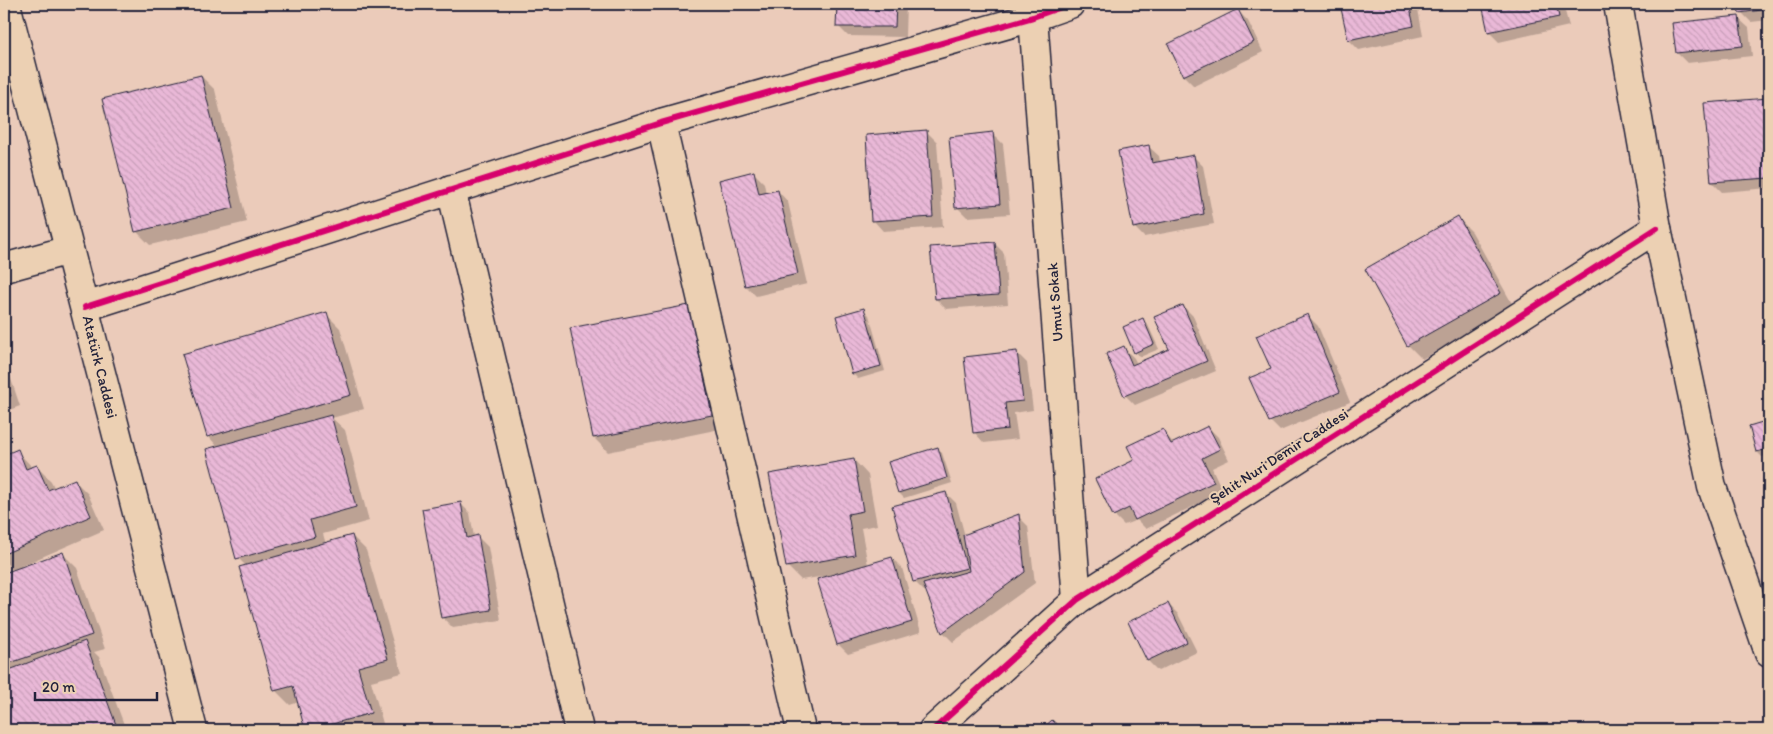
<svg xmlns="http://www.w3.org/2000/svg" width="1773" height="734" viewBox="0 0 1773 734" font-family="Itim,sans-serif">
<style>
.shadow{fill:#0003}
.building{fill:url(#building-back-hatch);stroke:#22223b}
.lines{fill:none;stroke-linecap:round;stroke-linejoin:round}
.minor-casing{stroke:#22223b;stroke-width:31}
.minor{stroke:#ecd0b3;stroke-width:28}
.cycleway-casing{stroke:#ecd0b3;stroke-width:9}
.cycleway{stroke:#d6006c;stroke-width:6}
.labels{text-anchor:middle;stroke-width:4;stroke-linejoin:round;paint-order:stroke}
.street-label{font-size:15px;fill:#22223b;stroke:#ecd0b3}
</style>
<defs>
<pattern id="building-back-hatch" width="6" height="6" patternUnits="userSpaceOnUse" patternTransform="scale(1.25)"><rect width="6" height="6" fill="#e9b8d7"/><path d="M-1 5l2 2M0 0l6 6M5-1l2 2" fill="none" stroke="#c89eb9"/></pattern>
</defs>
<rect width="100%" height="100%" fill="#ebcbba"/>
<filter id="ink" filterUnits="userSpaceOnUse"><feTurbulence type="fractalNoise" baseFrequency=".02" numOctaves="2"/><feDisplacementMap in="SourceGraphic" scale="10" xChannelSelector="R" yChannelSelector="G"/><feConvolveMatrix kernelMatrix="1 2 1 2 8 2 1 2 1" color-interpolation-filters="sRGB"/></filter>
<g filter="url(#ink)">
<g class="shadow">
<polygon points="838,4 906,4 905,37 848,36 838,26"/>
<polygon points="1342,4 1417,4 1423,36 1359,50 1349,40"/>
<polygon points="1483,4 1563,4 1569,26 1499,42 1489,32"/>
<polygon points="1739,4 1769,4 1769,20 1751,22 1741,12"/>
<polygon points="1238,11 1248,21 1263,52 1194,86 1184,76 1169,44"/>
<polygon points="1738,18 1749,28 1752,56 1687,63 1677,53"/>
<polygon points="201,76 215,90 247,222 150,245 136,231"/>
<polygon points="1769,99 1769,188 1722,192 1712,182 1705,104"/>
<polygon points="927,132 937,142 943,227 883,231 873,220"/>
<polygon points="993,134 1003,144 1010,214 967,217 957,207"/>
<polygon points="1148,146 1159,156 1160,162 1193,156 1203,166 1214,224 1144,237 1134,227"/>
<polygon points="753,172 764,183 766,194 778,191 788,202 807,284 756,296 746,286"/>
<polygon points="4,193 10,210 4,213"/>
<polygon points="1458,218 1472,232 1514,307 1422,359 1408,345"/>
<polygon points="994,243 1004,253 1008,304 946,309 936,299 932,248"/>
<polygon points="689,306 725,428 608,452 594,438"/>
<polygon points="1183,306 1193,316 1216,371 1135,405 1125,395 1124,348 1134,358 1137,364 1170,350"/>
<polygon points="864,310 869,315 885,371 858,379 853,374"/>
<polygon points="326,314 340,328 364,409 332,418 345,430 369,521 323,534 326,544 352,536 366,550 402,673 371,681 384,727 374,730 307,730 299,702 290,705 276,691 241,568 246,566 238,558 218,447 208,436"/>
<polygon points="1308,316 1318,326 1350,402 1280,431 1270,421 1272,370"/>
<polygon points="1143,320 1148,325 1159,349 1140,357 1135,352"/>
<polygon points="1017,353 1027,363 1033,410 1014,413 1018,439 984,443 974,432"/>
<polygon points="4,358 20,406 4,412"/>
<polygon points="1769,422 1769,455 1762,457 1757,452 1751,426"/>
<polygon points="1208,427 1218,437 1229,460 1212,468 1223,492 1146,529 1137,520 1124,525 1114,515 1135,461 1163,431 1174,444"/>
<polygon points="937,448 942,453 952,483 904,498 899,493"/>
<polygon points="17,451 33,468 37,467 51,481 55,489 74,480 88,494 104,530 21,566 21,568 63,554 77,568 105,649 94,652 99,657 126,730 4,730 4,673 5,673 4,672 4,574 14,571 4,561 4,457"/>
<polygon points="854,460 868,475 877,525 861,528 868,565 892,558 902,568 921,632 848,654 838,644 825,576 801,580 787,566"/>
<polygon points="946,493 956,503 965,536 1018,516 1028,526 1035,583 953,642 943,632 926,591 924,591 914,581"/>
<polygon points="460,503 470,513 474,537 478,537 488,547 501,620 453,628 443,618 424,510"/>
<polygon points="1168,604 1178,614 1197,652 1158,671 1148,661 1129,623"/>
<polygon points="779,723 786,730 772,730"/>
</g>
<g class="building">
<polygon points="837,4 896,4 895,27 836,27"/>
<polygon points="1340,4 1409,4 1414,26 1348,40"/>
<polygon points="1482,4 1556,4 1559,17 1488,32"/>
<polygon points="1738,4 1769,4 1769,9 1739,13"/>
<polygon points="1238,9 1254,42 1183,76 1168,44"/>
<polygon points="1739,16 1743,46 1676,53 1672,23"/>
<polygon points="201,75 234,208 135,232 102,99"/>
<polygon points="1769,98 1769,178 1711,182 1704,103"/>
<polygon points="927,130 933,217 871,221 866,135"/>
<polygon points="993,132 1000,204 955,208 949,137"/>
<polygon points="1149,145 1152,163 1194,155 1204,214 1133,228 1118,151"/>
<polygon points="754,171 759,194 778,190 798,274 745,286 719,180"/>
<polygon points="1458,216 1501,293 1407,346 1365,269"/>
<polygon points="995,242 999,295 935,299 930,247"/>
<polygon points="689,305 712,415 593,438 570,328"/>
<polygon points="1183,305 1207,361 1124,396 1106,354 1124,346 1132,365 1169,349 1154,317"/>
<polygon points="864,308 881,366 852,374 836,316"/>
<polygon points="327,312 351,395 207,437 182,354"/>
<polygon points="1308,314 1340,392 1269,422 1249,378 1271,369 1256,336"/>
<polygon points="1143,318 1154,344 1134,353 1123,327"/>
<polygon points="1017,351 1023,401 1005,403 1008,429 973,433 964,357"/>
<polygon points="4,375 11,396 4,398"/>
<polygon points="331,415 356,507 310,520 315,537 236,559 206,449"/>
<polygon points="1769,420 1769,449 1756,452 1749,426"/>
<polygon points="1208,426 1220,449 1202,458 1214,482 1135,520 1129,508 1113,516 1095,479 1134,460 1127,446 1163,429 1171,444"/>
<polygon points="938,447 947,478 898,493 888,462"/>
<polygon points="18,449 26,469 37,465 48,490 75,479 91,516 4,554 4,455"/>
<polygon points="854,459 863,511 848,514 855,555 786,567 769,474"/>
<polygon points="946,492 967,568 913,582 892,506"/>
<polygon points="461,502 467,538 478,535 491,610 441,618 422,509"/>
<polygon points="1019,514 1025,572 942,633 923,584 969,571 963,535"/>
<polygon points="352,535 388,659 358,667 371,713 311,730 305,730 293,686 274,691 239,567"/>
<polygon points="63,552 92,635 4,665 4,573"/>
<polygon points="892,557 912,622 837,645 817,579"/>
<polygon points="1168,603 1187,642 1147,661 1128,622"/>
<polygon points="85,641 118,730 4,730 4,672"/>
<polygon points="1052,720 1063,730 1041,730"/>
</g>
<g class="lines">
<defs>
<g id="minor">
<polyline points="6,4 193,730"/>
<polyline points="1029,4 1033,17 1077,600"/>
<polyline points="1618,4 1657,228 1712,487 1769,653"/>
<polyline points="661,123 801,730"/>
<polyline points="451,189 579,730"/>
<polyline points="4,268 69,250"/>
<polyline points="85,307 661,123 1033,17 1070,4"/>
<polyline points="933,730 1077,600 1657,228"/>
</g>
</defs>
<use href="#minor" class="minor-casing"/>
<use href="#minor" class="minor"/>
<defs>
<g id="cycleway">
<polyline points="85,307 661,123 1033,17 1070,4"/>
<polyline points="933,730 1077,600 1657,228"/>
</g>
</defs>
<use href="#cycleway" class="cycleway-casing"/>
<use href="#cycleway" class="cycleway"/>
</g>
</g>
<g class="labels">
<g class="street-label">
<text transform="translate(1055 302) rotate(-94)" y="5">Umut Sokak</text>
<text transform="translate(100 367) rotate(76)" y="5">Atatürk Caddesi</text>
<text transform="translate(1279 456) rotate(-33)" y="5">Şehit Nuri Demir Caddesi</text>
</g>
</g>
<rect width="1773" height="734" fill="none" stroke="#ecd0b3" stroke-width="20"/>
<rect x="10" y="10" width="1753" height="714" fill="none" stroke="#22223b" stroke-width="2" filter="url(#ink)"/>
<path d="M35 692v8h122v-8" fill="none" stroke="#22223b" stroke-width="2.5"/>
<text x="42" y="692" font-size="15" fill="#22223b" stroke="#ecd0b3" stroke-width="4" paint-order="stroke">20 m</text>
</svg>
